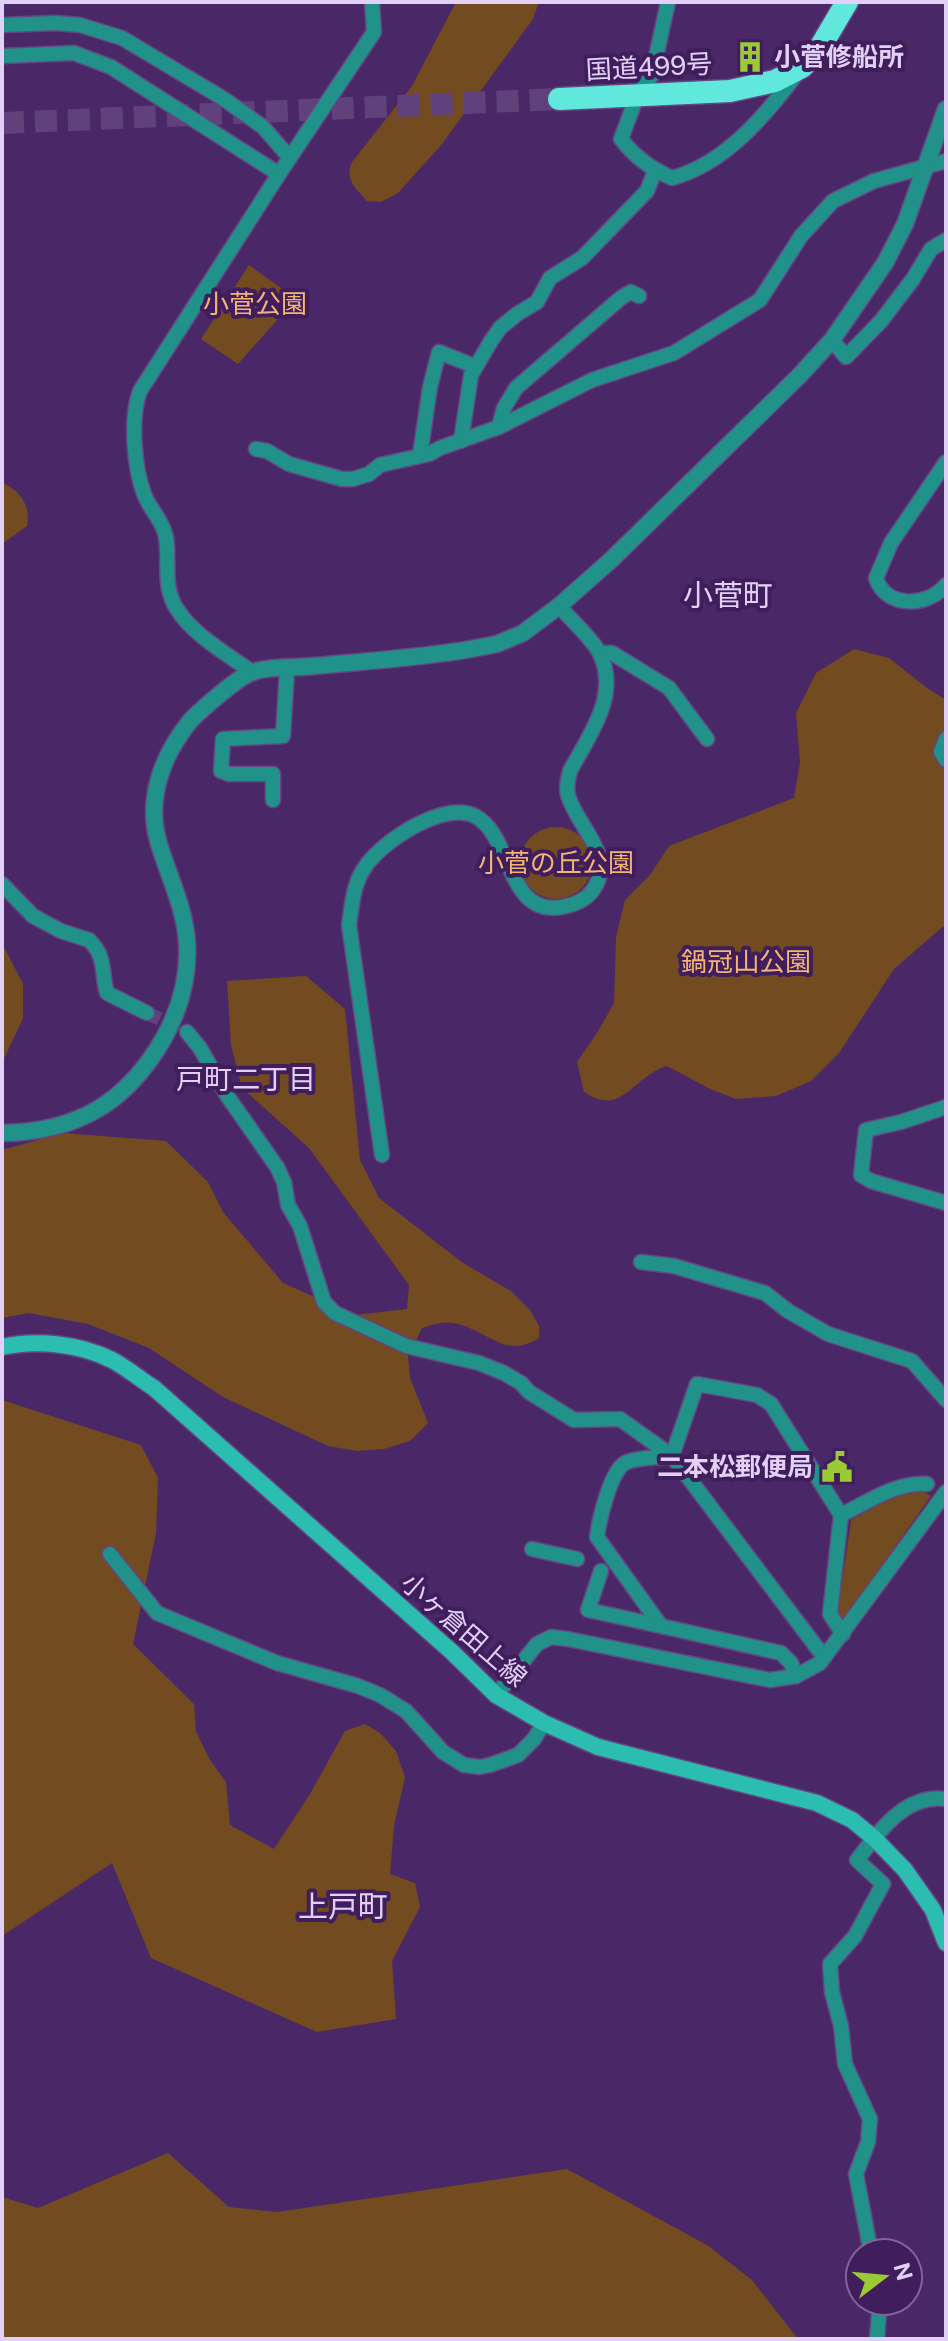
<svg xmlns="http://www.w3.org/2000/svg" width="948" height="2341" viewBox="0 0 948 2341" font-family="'Public Sans','Noto Sans JP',sans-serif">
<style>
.green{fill:#724b20}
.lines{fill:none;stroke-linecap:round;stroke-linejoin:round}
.minor-tunnel{stroke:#61417c;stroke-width:14;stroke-dasharray:14 7;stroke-linecap:butt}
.trunk-tunnel{stroke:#61417c;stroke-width:22;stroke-dasharray:22 11;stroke-linecap:butt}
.minor-casing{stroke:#654681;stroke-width:17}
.tertiary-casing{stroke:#654681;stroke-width:19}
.secondary-casing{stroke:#654681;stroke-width:19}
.trunk-casing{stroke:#654681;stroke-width:25}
.minor{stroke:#209289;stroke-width:14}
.tertiary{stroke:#209289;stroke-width:16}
.secondary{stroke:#2cbdb1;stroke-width:16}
.trunk{stroke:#60e8dc;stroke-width:22}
.labels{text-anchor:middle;stroke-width:8;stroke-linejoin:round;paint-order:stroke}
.poi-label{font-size:26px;font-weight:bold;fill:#e2d0f6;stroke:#401d5c;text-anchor:start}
.street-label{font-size:26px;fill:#e2d0f6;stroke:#401d5c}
.park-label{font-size:26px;fill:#f4b573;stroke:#401d5c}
.neighbourhood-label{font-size:28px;fill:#e2d0f6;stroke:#401d5c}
.quarter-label{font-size:30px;fill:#e2d0f6;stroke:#401d5c}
</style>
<rect width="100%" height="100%" fill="#4a2867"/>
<g class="green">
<path d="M456,2H539L533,19L442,144L398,193L381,202L367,201C356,189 344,179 352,162L412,86Z"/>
<polygon points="249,265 296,299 238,364 201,339"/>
<path d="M2,482C20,492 31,504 27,526L2,544Z"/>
<path d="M854,649L889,658L927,688L946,700V924L894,969L839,1053L811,1081L776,1096L736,1099L710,1089L667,1066C631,1077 623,1118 584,1092L577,1062L597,1033L614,1003L616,937L625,900L650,875L669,846L794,798L800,762L796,713L816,673Z"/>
<circle cx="556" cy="863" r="36"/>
<polygon points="2,943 23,984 23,1018 2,1063"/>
<path d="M306,976L345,1009L360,1160L379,1198L463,1263L511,1291L530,1310L539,1326V1338C505,1360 488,1330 454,1323C443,1321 432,1325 422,1328L408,1356L410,1378L428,1423L410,1441L384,1449L357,1451L328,1446L223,1397L149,1348L88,1324L29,1313L2,1318V1150L63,1133L166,1141L208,1182L223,1212L283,1283L355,1315L407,1309L409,1285L309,1148L242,1088L231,1045L227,981Z"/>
<polygon points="2,1400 141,1445 158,1478 156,1533 133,1644 194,1704 196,1732 210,1760 226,1782 230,1825 274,1849 310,1794 345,1731 365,1724 380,1733 396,1751 405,1777 394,1826 390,1874 415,1883 420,1907 392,1961 396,2019 317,2032 151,1958 112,1863 2,1936"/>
<polygon points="901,1491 924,1492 931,1496 843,1620 838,1611 851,1520"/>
<polygon points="168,2153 229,2207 277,2212 567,2169 707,2245 752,2280 798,2339 2,2339 2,2197 38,2208"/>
</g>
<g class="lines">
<polyline class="minor-tunnel" points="147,1013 187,1032"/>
<polyline class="trunk-tunnel" points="2,123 559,99"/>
<defs>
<g id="minor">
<path d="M668,2L652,75L637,96L621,139C634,156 651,169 672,178C725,164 766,115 798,72"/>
<polyline points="2,25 56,23 80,25 122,38 224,99 263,127 290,158"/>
<polyline points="2,56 74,53 111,67 279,174"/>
<polyline points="832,340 846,357 881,321 913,279 931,249 946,240"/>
<polyline points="499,427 504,408 516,388 622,297 631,292 639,296"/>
<polyline points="461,441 471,375 491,341 500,328 517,314 537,302 550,278 582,258 647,191 655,171"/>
<polyline points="256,449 267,451 289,464 303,468 342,479 353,479 369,474 380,465 429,454 440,448 499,427 592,380 674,353 760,300 801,236 833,201 874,181 946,161"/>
<polyline points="420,455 430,387 439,352 474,366"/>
<path d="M946,462L891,543L876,578C886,609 928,607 946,585"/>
<polyline points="600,653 612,653 669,688 707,739"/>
<path d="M252,672C227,654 193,635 177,609C162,587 170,561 166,537C163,521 149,508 144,494C134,467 130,417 140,391L279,174L374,32L372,2"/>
<polyline points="946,739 941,752 946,760"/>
<polyline points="273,800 273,774 229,774 221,771 223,739 283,736 287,669"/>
<path d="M2,884L33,916L61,931L89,940C107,957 101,974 107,993L147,1013"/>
<polyline points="187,1032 200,1048 228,1097 277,1167 284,1182 288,1205 300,1226 324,1302 335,1313 406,1346 479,1363 504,1373 521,1383 529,1392 574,1420 620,1419 672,1456 824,1657"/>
<polyline points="946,1107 901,1122 866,1130 861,1175 871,1181 946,1203"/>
<path d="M382,1155L349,925C352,905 353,884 365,867C382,841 445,800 475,816C513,836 506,917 562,907C573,905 586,900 593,890C617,855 576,826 568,795C566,787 568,779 570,771C589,735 620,696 600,654C593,639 570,619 559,606"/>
<polyline points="641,1262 674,1266 765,1293 788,1311 828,1334 912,1361 946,1400"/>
<polyline points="672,1456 697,1384 757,1395 771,1404 841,1515 830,1614 843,1634"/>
<path d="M672,1456C658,1458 640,1457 627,1462C611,1467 599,1521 597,1537L661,1626L781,1653L791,1663L796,1676"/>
<path d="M841,1515C868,1502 896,1482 927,1484"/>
<polyline points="532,1549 577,1559"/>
<polyline points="110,1554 157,1613 277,1663 358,1686 380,1695 406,1711 443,1752 464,1765 480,1767 490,1765 518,1755 534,1739 544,1723"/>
<polyline points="601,1571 588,1610 661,1626"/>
<polyline points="496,1695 537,1644 551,1637 568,1639 770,1680 796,1676 820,1663 946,1492"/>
<path d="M871,2253L856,2174L868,2142L870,2119L845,2064L841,2026L832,1992L830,1964L855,1936L883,1884L857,1860C880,1831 904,1794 946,1799"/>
<polyline points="877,2339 880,2301"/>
</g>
<path id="tertiary" d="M2,1133C78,1132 128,1102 165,1036C180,1008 189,975 187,943C185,908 169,877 159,844C145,799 163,754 191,720C202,709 239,676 253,672C271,666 295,668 314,666C366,661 419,658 471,649L497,644L523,633L559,606L611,560L800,375L832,340L885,263L905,224L946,109"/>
<path id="secondary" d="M2,1347C37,1339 80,1344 112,1360C127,1368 140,1379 154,1388L452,1652L496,1695L544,1723L598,1747L817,1803L852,1820L874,1838L905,1870L933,1910L946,1943"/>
<polyline id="trunk" points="559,99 730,91 775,81 802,67 818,51 847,2"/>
</defs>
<use href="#minor" class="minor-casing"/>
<use href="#tertiary" class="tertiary-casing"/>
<use href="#secondary" class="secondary-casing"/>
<use href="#trunk" class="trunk-casing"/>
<use href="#minor" class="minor"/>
<use href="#tertiary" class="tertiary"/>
<use href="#secondary" class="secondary"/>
<use href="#trunk" class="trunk"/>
</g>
<defs>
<symbol id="building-bare" viewBox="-9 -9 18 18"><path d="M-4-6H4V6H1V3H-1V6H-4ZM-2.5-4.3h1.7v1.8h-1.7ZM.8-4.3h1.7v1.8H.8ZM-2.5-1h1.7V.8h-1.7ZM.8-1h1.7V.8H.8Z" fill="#9acb35" stroke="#401d5c" stroke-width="2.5" paint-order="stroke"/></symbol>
<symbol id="civic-bare" viewBox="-9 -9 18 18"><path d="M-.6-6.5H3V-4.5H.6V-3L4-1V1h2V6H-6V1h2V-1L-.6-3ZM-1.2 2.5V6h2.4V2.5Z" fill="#9acb35" stroke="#401d5c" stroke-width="2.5" paint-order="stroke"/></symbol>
</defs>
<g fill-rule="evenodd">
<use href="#building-bare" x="728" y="35" width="44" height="44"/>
<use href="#civic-bare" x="815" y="1445" width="44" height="44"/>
</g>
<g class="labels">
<g class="poi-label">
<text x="774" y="66">小菅修船所</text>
<text x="813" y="1476" text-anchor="end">二本松郵便局</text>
</g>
<g class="street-label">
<text transform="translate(649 67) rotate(-3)" y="9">国道499号</text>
<text transform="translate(464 1630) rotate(41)" y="9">小ヶ倉田上線</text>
</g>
<g class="park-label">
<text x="255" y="313">小菅公園</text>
<text x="556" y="872">小菅の丘公園</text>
<text x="746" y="971">鍋冠山公園</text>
</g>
<g class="neighbourhood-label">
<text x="246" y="1089">戸町二丁目</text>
</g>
<g class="quarter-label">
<text x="728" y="606">小菅町</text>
<text x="343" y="1917">上戸町</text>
</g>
</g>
<rect width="948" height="2341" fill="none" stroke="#e2d0f6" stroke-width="8"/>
<g transform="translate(884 2277) rotate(74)"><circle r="38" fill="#401d5c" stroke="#81659a" stroke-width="2"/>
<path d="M0-6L14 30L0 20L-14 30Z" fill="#9acb35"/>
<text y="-12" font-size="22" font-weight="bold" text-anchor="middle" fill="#e2d0f6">N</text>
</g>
</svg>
